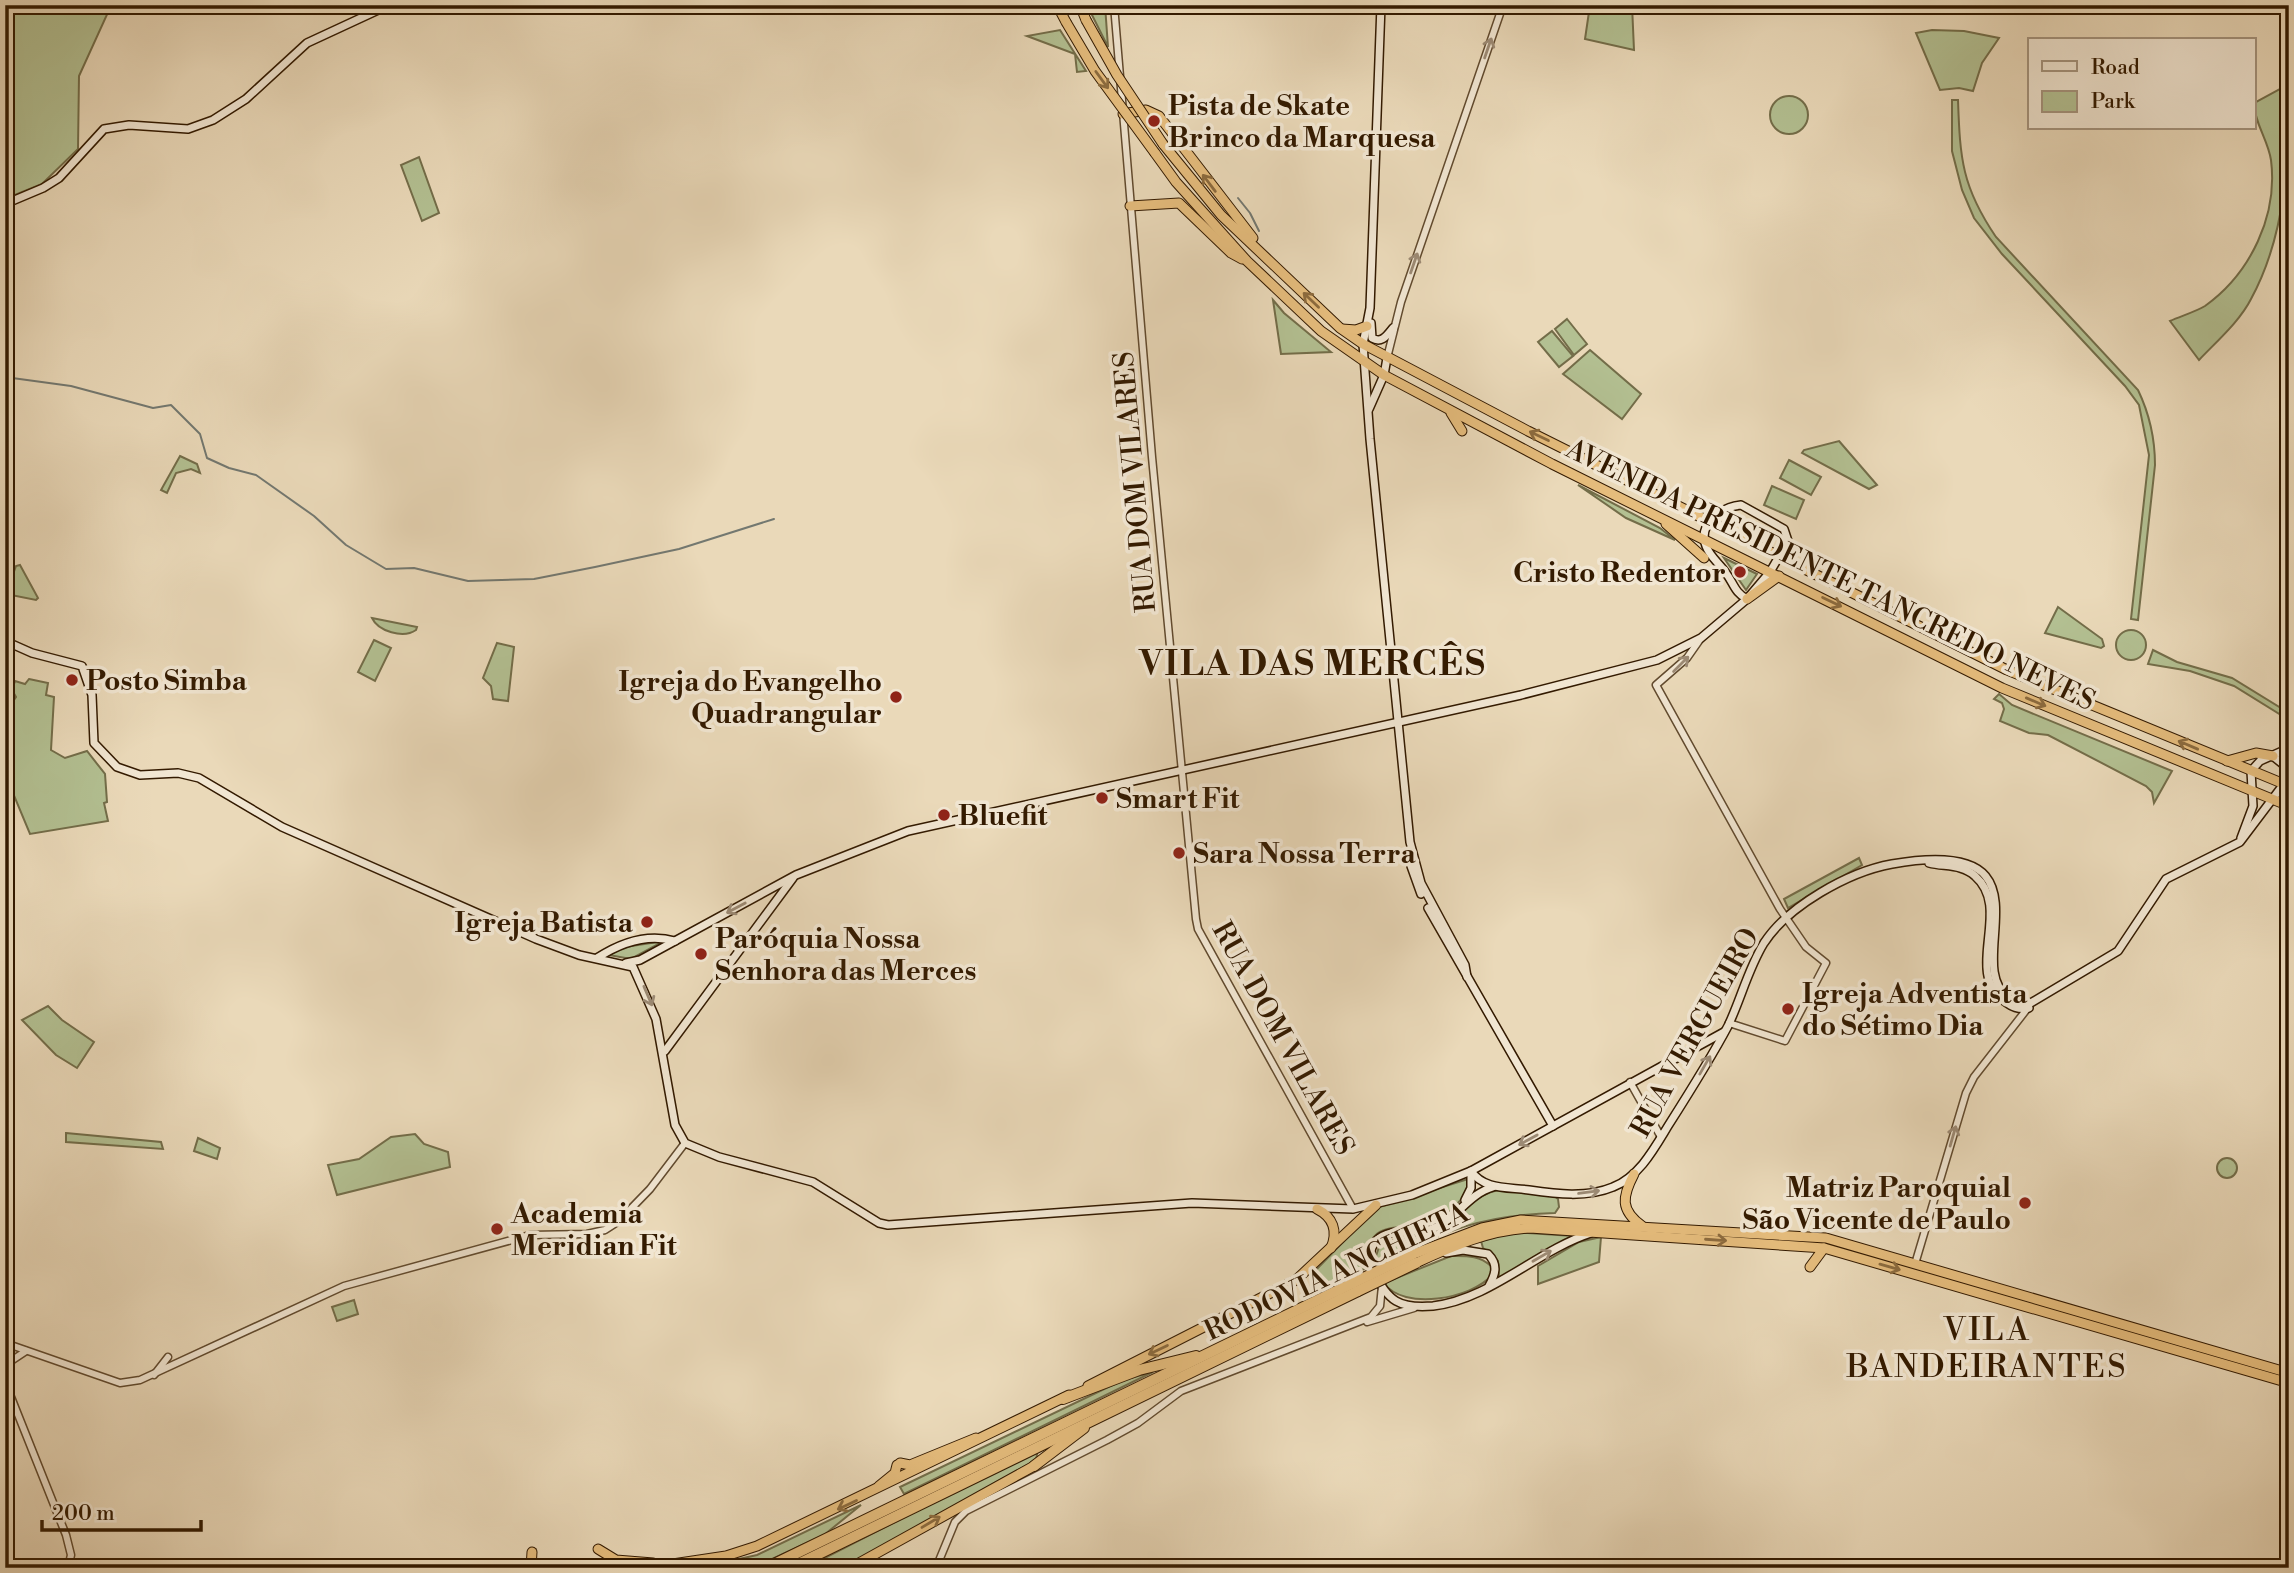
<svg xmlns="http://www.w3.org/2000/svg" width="2294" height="1573" viewBox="0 0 2294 1573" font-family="'Libre Bodoni',serif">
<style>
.green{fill:#b3c092;stroke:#736d49;stroke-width:2}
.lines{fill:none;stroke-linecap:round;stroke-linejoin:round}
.stream{stroke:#737870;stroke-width:2}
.tertiary-casing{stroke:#614a2e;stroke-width:9}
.secondary-casing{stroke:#331a00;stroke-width:10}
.trunk-casing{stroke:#331a00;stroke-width:11}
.motorway-casing{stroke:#331a00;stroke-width:12}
.tertiary{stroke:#f1e6d2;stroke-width:6}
.secondary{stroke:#f1e6d2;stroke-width:7}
.trunk{stroke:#e5bc7c;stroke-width:9}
.motorway{stroke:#e5bc7c;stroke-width:10}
.trunk-bridge-casing{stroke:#331a00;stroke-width:11;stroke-linecap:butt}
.motorway-bridge-casing{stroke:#331a00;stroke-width:12;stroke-linecap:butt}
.trunk-bridge{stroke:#e5bc7c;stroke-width:9}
.motorway-bridge{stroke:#e5bc7c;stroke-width:10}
.oneway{stroke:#9c8a74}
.oneway2{stroke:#8c6b3e}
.poi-dot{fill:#8f2418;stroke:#f1e6d2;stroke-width:2.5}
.labels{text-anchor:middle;stroke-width:7;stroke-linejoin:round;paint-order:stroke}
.poi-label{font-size:28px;font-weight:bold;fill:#331a00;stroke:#f1e6d2;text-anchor:start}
.street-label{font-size:28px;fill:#331a00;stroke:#f1e6d2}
.quarter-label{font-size:32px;letter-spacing:2px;fill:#331a00;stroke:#f1e6d2}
.district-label{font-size:35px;font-weight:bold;letter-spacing:2px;fill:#331a00;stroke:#f1e6d2}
</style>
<rect width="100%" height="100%" fill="#ead9b9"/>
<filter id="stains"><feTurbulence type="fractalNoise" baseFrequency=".00286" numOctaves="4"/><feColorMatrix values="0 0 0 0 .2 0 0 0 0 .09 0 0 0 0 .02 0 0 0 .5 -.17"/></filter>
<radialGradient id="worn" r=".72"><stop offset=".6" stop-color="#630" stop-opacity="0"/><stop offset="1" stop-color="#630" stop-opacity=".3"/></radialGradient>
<g class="green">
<polygon points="5,5 115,5 109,10 79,76 78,149 42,184 5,199"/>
<polygon points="1087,5 1105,5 1108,47"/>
<polygon points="1590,5 1632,5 1634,50 1585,39"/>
<polygon points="1060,30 1086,71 1077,72 1075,54 1027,36"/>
<polygon points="1932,30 1964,31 1999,38 1982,63 1973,91 1959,88 1940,90 1916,33"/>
<path d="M2289,84C2289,156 2287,233 2251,299C2240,321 2217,341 2199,360L2170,321C2181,316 2195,312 2205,306C2251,273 2278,215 2271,160C2268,140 2254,122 2254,103Z"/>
<circle cx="1789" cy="115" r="19"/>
<path d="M1952,100H1958C1960,159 1962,187 1996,237L2138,390C2150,415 2155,438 2155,465L2138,620L2131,619L2149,455L2139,405L2125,386L2002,254L1974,218L1962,190L1952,151Z"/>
<polygon points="419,157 439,213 422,221 401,165"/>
<polygon points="1273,300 1284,313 1331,352 1281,354"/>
<polygon points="1567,319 1587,344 1574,355 1555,329"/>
<polygon points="1552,331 1573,356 1559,367 1538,342"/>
<polygon points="1590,350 1641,394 1622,419 1563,374"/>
<polygon points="1839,441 1877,485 1869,489 1802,453 1804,450"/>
<polygon points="180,456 197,464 200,473 191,469 176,473 167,493 161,490"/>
<polygon points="1789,460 1821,477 1811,495 1780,478"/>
<polygon points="1578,485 1660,528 1675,540 1626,518"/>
<polygon points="1772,486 1804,500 1796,519 1764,505"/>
<polygon points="1724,558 1757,574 1746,590"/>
<polygon points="20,565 38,598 36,600 6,594 16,566"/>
<polygon points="2058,607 2102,639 2104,646 2101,648 2045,633"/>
<path d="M372,618L417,627L416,630C403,639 378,631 372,618Z"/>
<circle cx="2131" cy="645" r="15"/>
<polygon points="374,640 391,648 375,681 358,672"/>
<polygon points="497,643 514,647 508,701 493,699 491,686 483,678"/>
<polygon points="2153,650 2177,662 2232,678 2289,713 2289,720 2234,686 2190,671 2148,664"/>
<polygon points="29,679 48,683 46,695 54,697 51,750 65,758 87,751 105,774 107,802 104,803 108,821 30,834 5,774 5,719 13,714 10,706 16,697 12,690 15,681 25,684"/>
<polygon points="1999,694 2012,705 2172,771 2154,803 2152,792 2146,786 2048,735 2029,733 2000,721 2004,709 2002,703 1994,699"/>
<polygon points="1859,858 1862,865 1788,908 1784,899"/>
<polygon points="664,941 631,959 609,955 625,947"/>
<polygon points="48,1006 62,1020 94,1042 77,1068 56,1055 22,1020"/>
<polygon points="66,1133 161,1142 163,1149 66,1142"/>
<polygon points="415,1134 424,1144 448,1152 450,1167 337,1195 328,1165 359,1159 391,1137"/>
<polygon points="198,1138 220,1148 217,1159 194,1151"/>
<circle cx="2227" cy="1168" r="10"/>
<path d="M1468,1179C1469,1189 1465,1196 1458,1203C1452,1211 1441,1219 1432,1222C1400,1231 1362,1218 1369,1267L1319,1288L1314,1272L1376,1208Z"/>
<path d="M1504,1189L1553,1195L1558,1199L1559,1207L1555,1213C1479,1215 1446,1231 1379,1264L1376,1256L1380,1244C1397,1237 1416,1238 1434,1232C1459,1222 1470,1193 1504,1189Z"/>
<polygon points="1514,1232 1573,1236 1499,1278 1498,1261 1483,1248 1481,1241"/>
<polygon points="1601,1237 1599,1262 1538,1284 1538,1266 1579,1242"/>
<path d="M1451,1256C1467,1256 1479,1255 1491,1266L1492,1275C1472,1299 1403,1311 1384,1283Z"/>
<polygon points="354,1300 358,1314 337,1321 332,1307"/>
<polygon points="1153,1372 904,1494 900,1487 1123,1380"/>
<polygon points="1038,1449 1036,1460 843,1568 805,1568"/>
<polygon points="861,1505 824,1535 757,1566 698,1568 757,1555"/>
</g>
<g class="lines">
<g class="stream">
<polyline points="1238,198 1250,213 1259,231"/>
<polyline points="5,377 71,386 153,408 171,405 200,434 207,458 229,468 256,475 314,516 346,545 386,569 414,568 468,581 534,579 595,567 679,549 774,519"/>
</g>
<defs>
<g id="tertiary">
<polyline points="1114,5 1152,457 1196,919 1198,929 1353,1209"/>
<polyline points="1387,358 1401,302 1503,5"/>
<polyline points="1701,638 1687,658 1656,685 1780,909 1806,947 1826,963 1785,1041 1729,1023"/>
<polyline points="1630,1082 1661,1137"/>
<polyline points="1915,1264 1966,1093 1974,1077 2027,1009"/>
<polyline points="1367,1322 1414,1308"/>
<polyline points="5,1343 120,1383 140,1380 344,1286 530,1235 587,1234 605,1230 619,1221 650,1189 685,1143"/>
<polyline points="5,1365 26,1351"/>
<polyline points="154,1375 168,1357"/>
<polyline points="5,1382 66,1535 71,1555 68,1568"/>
<polyline points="936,1568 955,1522 966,1511 1107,1440 1138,1423 1181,1391 1371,1317 1380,1306 1382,1286"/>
</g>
<g id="secondary">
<polyline points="1381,5 1370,308 1363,344 1370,439 1410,842 1421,883 1465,965 1467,977"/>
<polyline points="5,204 43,188 59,178 104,129 129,125 188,129 213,120 246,99 307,43 389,5"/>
<path d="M1371,323L1372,338C1382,344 1387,335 1393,328"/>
<polyline points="1369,409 1384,375 1387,358"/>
<polyline points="5,641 32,653 82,666 92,695 94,743 117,767 140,775 178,773 199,778 282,827 536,939 579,955 633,967 656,1019 675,1125 685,1143 719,1157 813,1182 879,1223 888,1225 1192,1203 1353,1209 1412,1195 1471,1171 1724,1032"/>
<polyline points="2274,757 2289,769"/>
<polyline points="2241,838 2253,806 2251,771 2260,761 2289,748"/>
<path d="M1929,863C1945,867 1962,864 1975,876C2013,909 1963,971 2004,1001C2012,1007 2018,1010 2029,1008"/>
<polyline points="1411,866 1421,894"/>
<polyline points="1428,908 1553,1126"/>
<path d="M597,958C620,943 647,933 675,941"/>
<path d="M626,963L640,960L796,875L908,831L1521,695L1657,660L1701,638L1747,599L1770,572L1788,541L1784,529L1741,505C1722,507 1697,524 1706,546C1710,557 1720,564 1726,573C1734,584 1735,593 1747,599"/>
<polyline points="665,1051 793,878"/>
<path d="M1471,1171C1484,1190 1508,1187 1529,1190C1556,1194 1587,1198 1613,1187C1639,1177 1654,1149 1668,1126C1689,1093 1710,1060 1728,1026C1741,999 1748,969 1764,943C1788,906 1848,872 1892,864C2063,834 1958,964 2009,998C2016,1003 2021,1004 2029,1004L2118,951L2166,879L2240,842L2289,777"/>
<path d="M1493,1187C1468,1194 1455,1221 1432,1229C1415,1234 1389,1227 1376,1241C1361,1257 1381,1292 1396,1301C1406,1307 1421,1307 1433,1306C1491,1299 1536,1251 1591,1233"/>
<polyline points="1465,1200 1471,1188 1471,1172"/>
<path d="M1446,1253L1463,1250L1488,1254C1499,1265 1495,1275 1489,1286"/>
</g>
<g id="trunk">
<polyline points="1057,5 1066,22"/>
<polyline points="1080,5 1086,20"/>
<polyline points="1123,114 1146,110 1159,116 1253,238"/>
<polyline points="1163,144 1221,215 1340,328 1363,344 1528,431 2007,670 2289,786"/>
<polyline points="1155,153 1176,182 1247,261 1321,331 1384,375 1552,464 2002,688 2289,806"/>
<polyline points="1130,206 1179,203 1231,253 1242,259"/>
<polyline points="1342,329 1356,330 1367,326"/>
<polyline points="1451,413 1462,431"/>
<polyline points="1666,524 1704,558"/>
<polyline points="1747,599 1779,576"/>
<polyline points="2227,761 2256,753 2273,756"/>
<path d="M1634,1174C1622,1197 1620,1210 1642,1226"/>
<path d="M1317,1209C1333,1217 1338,1231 1331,1248"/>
<polyline points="1411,1255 1482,1228 1521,1220 1826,1238 2289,1373"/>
<path d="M1416,1263C1452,1246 1490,1230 1530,1228L1824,1248L2289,1383"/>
<polyline points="1810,1267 1824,1248"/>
<polyline points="1088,1386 1296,1280 1376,1205"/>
<polyline points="900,1463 910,1465 976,1438"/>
<polyline points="879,1486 895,1473 897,1465"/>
<polyline points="598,1549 616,1560 653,1563"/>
<polyline points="531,1568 532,1552"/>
<polyline points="646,1568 726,1556 757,1546 1069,1395"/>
<polyline points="850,1568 1034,1466"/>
</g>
<g id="motorway">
<polyline points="1063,1399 1139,1370 1196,1356"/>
<polyline points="1034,1466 1084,1428"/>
<polyline points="766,1568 1353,1283"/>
<polyline points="790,1568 1358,1291"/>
</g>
</defs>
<use href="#tertiary" class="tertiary-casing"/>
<use href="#secondary" class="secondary-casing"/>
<use href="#trunk" class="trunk-casing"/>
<use href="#motorway" class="motorway-casing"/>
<use href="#tertiary" class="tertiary"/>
<use href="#secondary" class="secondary"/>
<use href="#trunk" class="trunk"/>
<use href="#motorway" class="motorway"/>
<defs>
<g id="trunk-bridge">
<polyline points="1086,20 1117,75 1163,144"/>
<polyline points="1066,22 1095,71 1155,153"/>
</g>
<g id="motorway-bridge">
<polyline points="1353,1283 1411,1255"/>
<polyline points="1358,1291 1416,1263"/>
</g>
</defs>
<use href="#trunk-bridge" class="trunk-bridge-casing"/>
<use href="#motorway-bridge" class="motorway-bridge-casing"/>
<use href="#trunk-bridge" class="trunk-bridge"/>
<use href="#motorway-bridge" class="motorway-bridge"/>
</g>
<defs><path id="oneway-shaft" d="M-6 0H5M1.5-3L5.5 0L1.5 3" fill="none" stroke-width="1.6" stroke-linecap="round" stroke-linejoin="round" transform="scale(1.75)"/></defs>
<g class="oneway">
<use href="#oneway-shaft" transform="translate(1488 48) rotate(-71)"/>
<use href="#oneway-shaft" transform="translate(1414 263) rotate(-71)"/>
<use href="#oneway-shaft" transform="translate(1681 664) rotate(-45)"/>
<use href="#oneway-shaft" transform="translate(736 908) rotate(152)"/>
<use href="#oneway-shaft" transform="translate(648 996) rotate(67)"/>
<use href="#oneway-shaft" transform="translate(1705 1065) rotate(-60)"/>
<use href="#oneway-shaft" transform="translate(1953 1136) rotate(-74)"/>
<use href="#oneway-shaft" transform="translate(1528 1140) rotate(151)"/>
<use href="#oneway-shaft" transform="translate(1589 1192) rotate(-8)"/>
<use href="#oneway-shaft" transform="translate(1542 1256) rotate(-30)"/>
</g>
<g class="oneway2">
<use href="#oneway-shaft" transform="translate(1102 80) rotate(54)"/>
<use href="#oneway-shaft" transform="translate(1209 183) rotate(-127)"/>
<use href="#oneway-shaft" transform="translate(1311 300) rotate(-136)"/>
<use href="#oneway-shaft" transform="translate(1539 436) rotate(-154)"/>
<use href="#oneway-shaft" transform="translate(1832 602) rotate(26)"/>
<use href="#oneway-shaft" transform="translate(2036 702) rotate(23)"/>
<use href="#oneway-shaft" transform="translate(2188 745) rotate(-157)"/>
<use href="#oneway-shaft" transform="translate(1716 1240) rotate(4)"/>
<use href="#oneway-shaft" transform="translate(1890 1267) rotate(16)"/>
<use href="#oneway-shaft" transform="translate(1158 1350) rotate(154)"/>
<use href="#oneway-shaft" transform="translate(847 1505) rotate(155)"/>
<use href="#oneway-shaft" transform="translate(931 1522) rotate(-31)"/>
</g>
<g class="poi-dot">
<circle cx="1154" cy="121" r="7"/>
<circle cx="1740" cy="572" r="7"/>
<circle cx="72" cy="680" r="7"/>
<circle cx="896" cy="697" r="7"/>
<circle cx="1102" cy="798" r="7"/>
<circle cx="944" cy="815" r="7"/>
<circle cx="1179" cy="853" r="7"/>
<circle cx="647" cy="922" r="7"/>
<circle cx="701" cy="954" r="7"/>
<circle cx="1788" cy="1009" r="7"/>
<circle cx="2025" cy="1203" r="7"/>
<circle cx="497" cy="1229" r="7"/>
</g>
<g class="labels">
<g class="poi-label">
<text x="1168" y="115">Pista de Skate<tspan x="1168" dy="32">Brinco da Marquesa</tspan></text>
<text x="1726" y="582" text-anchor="end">Cristo Redentor</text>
<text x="86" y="690">Posto Simba</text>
<text x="882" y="691" text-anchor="end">Igreja do Evangelho<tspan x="882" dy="32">Quadrangular</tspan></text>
<text x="1116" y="808">Smart Fit</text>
<text x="958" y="825">Bluefit</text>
<text x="1193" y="863">Sara Nossa Terra</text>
<text x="633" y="932" text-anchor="end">Igreja Batista</text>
<text x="715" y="948">Paróquia Nossa<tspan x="715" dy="32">Senhora das Merces</tspan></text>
<text x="1802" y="1003">Igreja Adventista<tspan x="1802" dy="32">do Sétimo Dia</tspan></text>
<text x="2011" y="1197" text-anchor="end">Matriz Paroquial<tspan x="2011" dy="32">São Vicente de Paulo</tspan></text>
<text x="511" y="1223">Academia<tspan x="511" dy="32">Meridian Fit</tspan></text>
</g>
<g class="street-label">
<text transform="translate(1134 482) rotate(-95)" y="10">RUA DOM VILARES</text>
<text transform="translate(1831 574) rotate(26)" y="10">AVENIDA PRESIDENTE TANCREDO NEVES</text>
<text transform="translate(1694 1032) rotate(-61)" y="10">RUA VERGUEIRO</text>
<text transform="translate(1284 1038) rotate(61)" y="10">RUA DOM VILARES</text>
<text transform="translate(1336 1271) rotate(-25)" y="10">RODOVIA ANCHIETA</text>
</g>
<g class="quarter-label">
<text x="1987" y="1340">VILA<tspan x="1987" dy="37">BANDEIRANTES</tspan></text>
</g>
<g class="district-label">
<text x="1313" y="675">VILA DAS MERCÊS</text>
</g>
</g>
<rect width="2294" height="1573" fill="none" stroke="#ead9b9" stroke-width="28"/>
<rect x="7" y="7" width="2280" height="1559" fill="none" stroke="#331a00" stroke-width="3.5"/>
<rect x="14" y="14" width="2266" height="1545" fill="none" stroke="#331a00" stroke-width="2"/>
<rect x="2028" y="38" width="228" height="91" fill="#f1e6d2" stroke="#a5947e" stroke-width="2"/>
<rect x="2042" y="61" width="35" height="10" fill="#f1e6d2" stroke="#a5947e" stroke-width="2"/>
<text x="2091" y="74" font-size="21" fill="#331a00">Road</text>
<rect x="2042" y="91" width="35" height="21" fill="#b3c092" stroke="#a5947e" stroke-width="2"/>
<text x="2091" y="108" font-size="21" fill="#331a00">Park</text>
<path d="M42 1520v10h159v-10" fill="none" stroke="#331a00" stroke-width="3.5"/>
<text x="52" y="1520" font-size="21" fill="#331a00" stroke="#f1e6d2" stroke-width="5" paint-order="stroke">200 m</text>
<rect width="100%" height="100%" filter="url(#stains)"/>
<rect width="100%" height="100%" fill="url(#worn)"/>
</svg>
